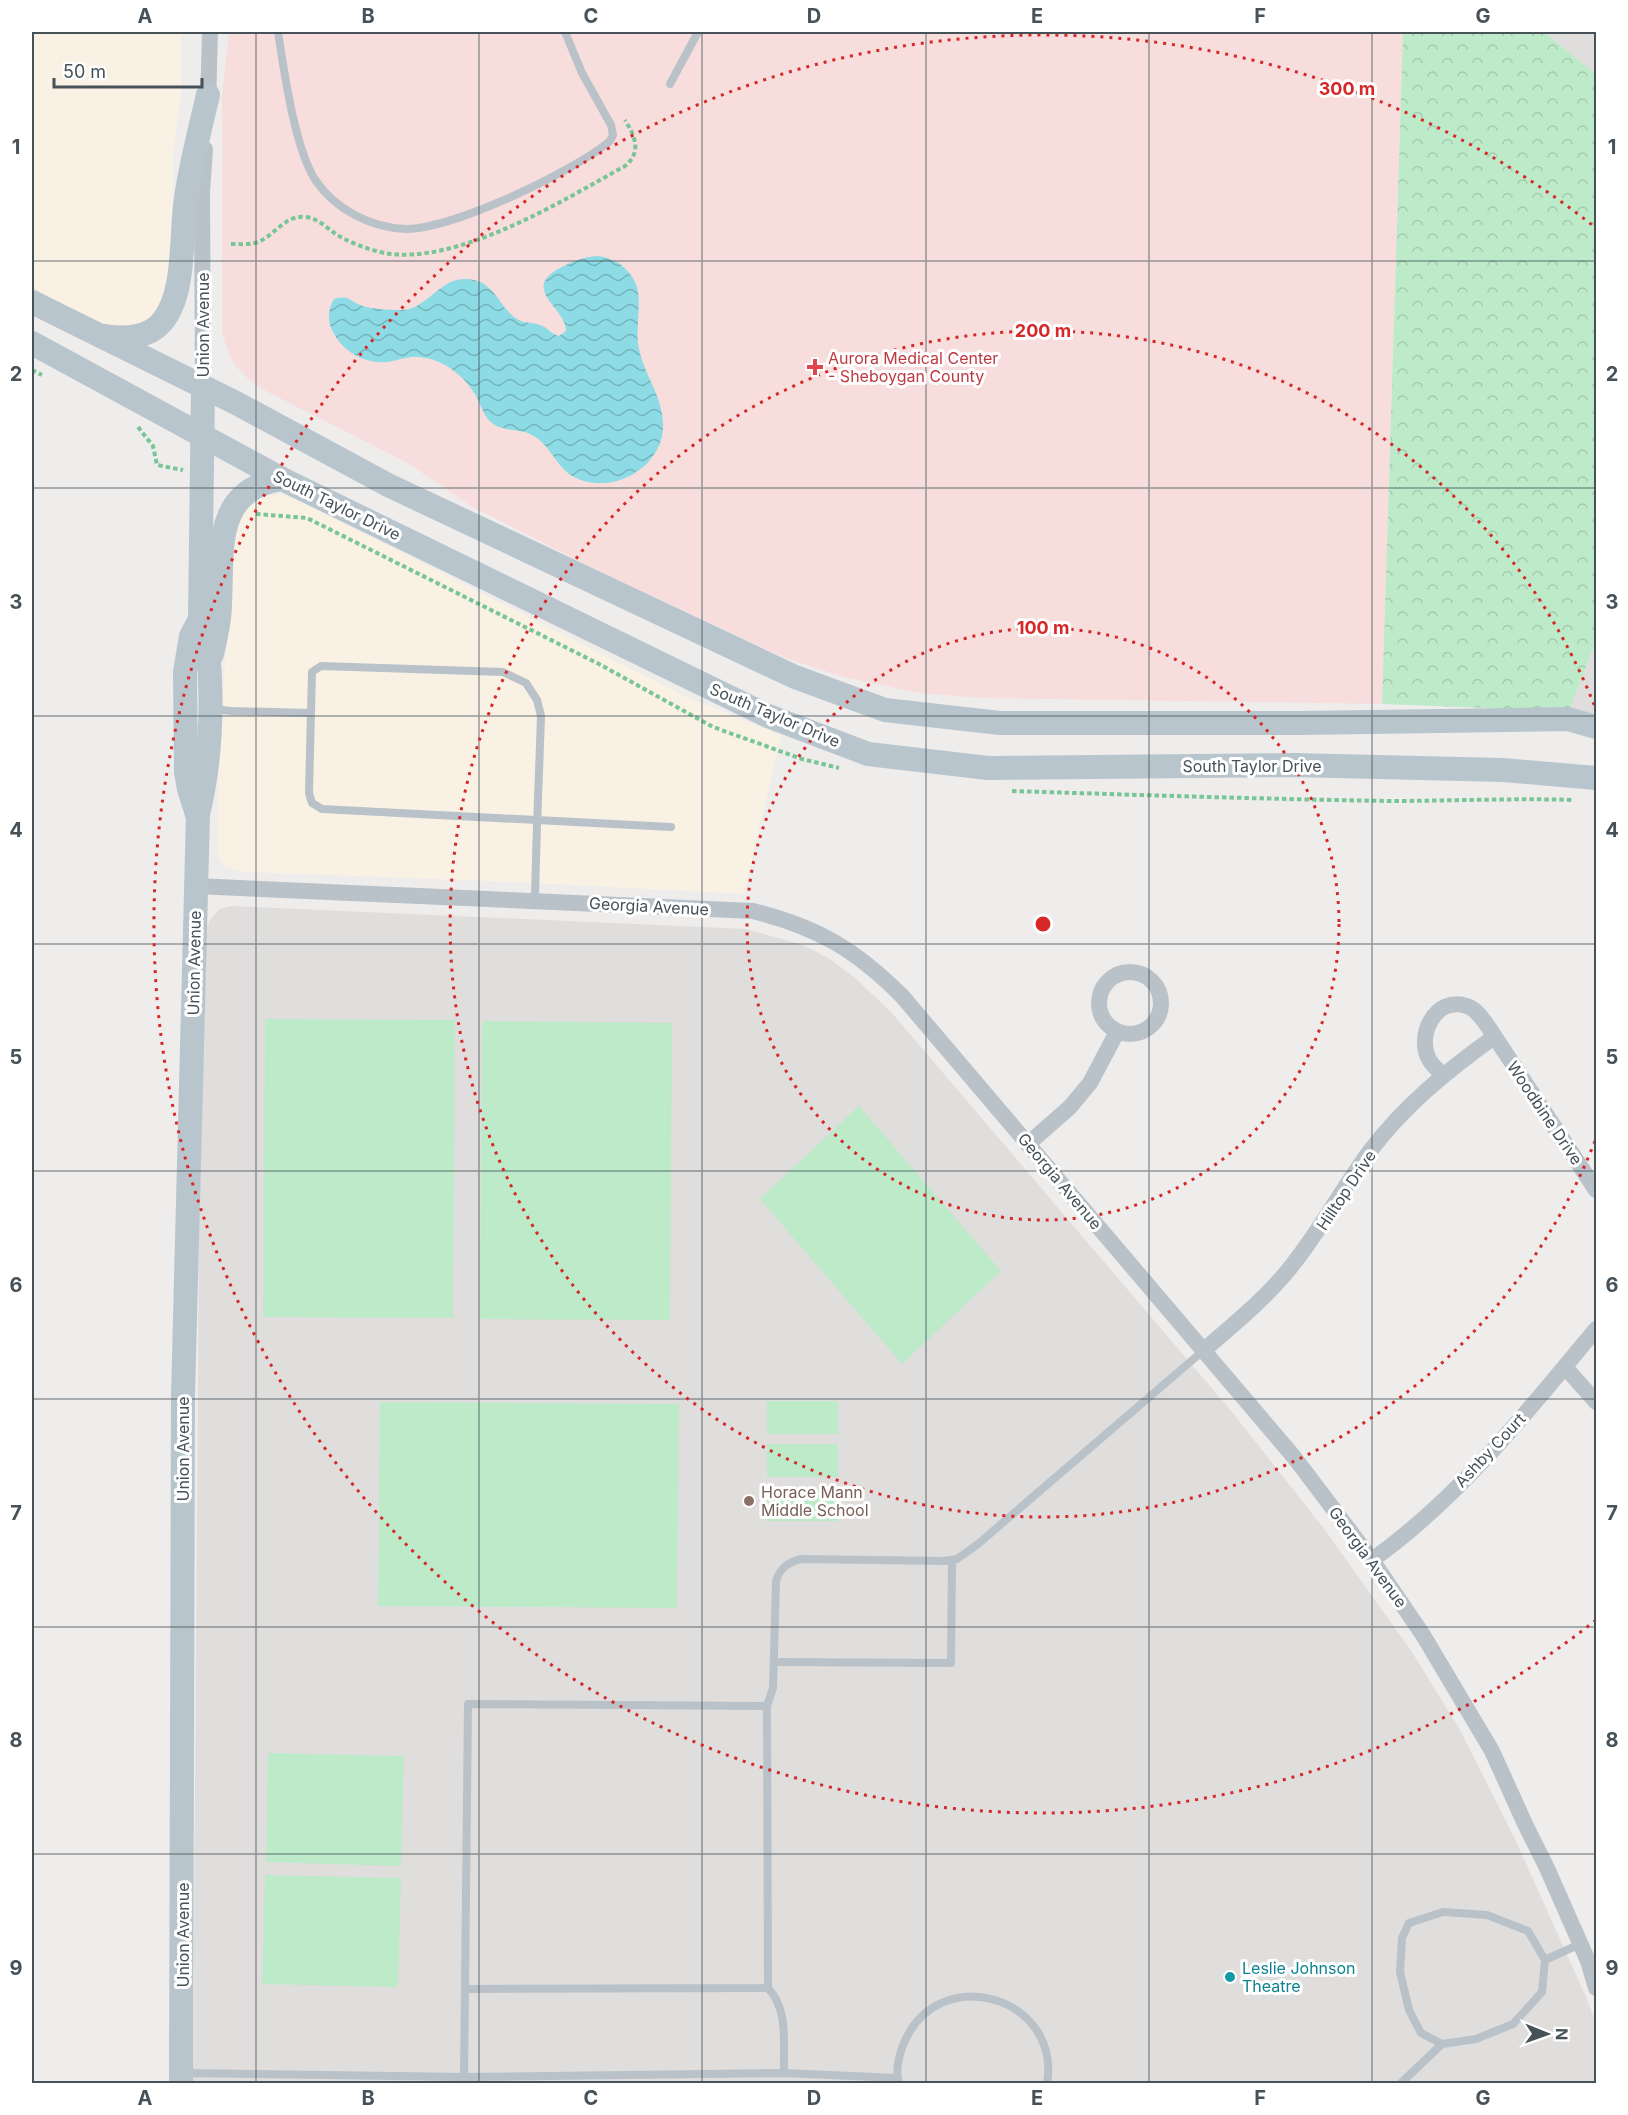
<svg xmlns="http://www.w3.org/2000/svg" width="1628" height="2115" viewBox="0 0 1628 2115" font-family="Inter,sans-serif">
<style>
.commercial{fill:#faf1e5}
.education{fill:#e0dddd}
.medical{fill:#f8dddd}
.forest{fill:url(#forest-crowns)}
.pitch{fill:#bdeac9}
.water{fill:url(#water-waves)}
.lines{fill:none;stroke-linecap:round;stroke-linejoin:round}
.path{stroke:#78c596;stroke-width:4;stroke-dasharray:4.5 3;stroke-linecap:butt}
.lane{stroke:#b8c2c8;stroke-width:8}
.street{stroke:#b8c2c8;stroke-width:16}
.secondary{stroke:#b9c5cd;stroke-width:24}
.grid{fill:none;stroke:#465158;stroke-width:1.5;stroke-opacity:0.55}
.ring{fill:none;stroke:#d62828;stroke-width:3;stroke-dasharray:3 6}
.health-dot{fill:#e0444e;stroke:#fff;stroke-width:2}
.education-dot{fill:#8d6e63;stroke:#fff;stroke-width:2}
.culture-dot{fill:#0f9aa8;stroke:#fff;stroke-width:2}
.labels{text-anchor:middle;stroke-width:6;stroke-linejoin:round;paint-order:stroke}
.street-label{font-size:16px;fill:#465158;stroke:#fff}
.health-label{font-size:16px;fill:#be3a42;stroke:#fff;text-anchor:start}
.education-label{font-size:16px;fill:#785e54;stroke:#fff;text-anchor:start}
.culture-label{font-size:16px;fill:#0d838f;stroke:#fff;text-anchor:start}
.centre{fill:#d62828;stroke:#fff;stroke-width:3}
.ring-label{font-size:18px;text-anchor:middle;font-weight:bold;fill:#d62828;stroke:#fff;stroke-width:6;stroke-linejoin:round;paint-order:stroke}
.neatline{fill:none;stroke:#465158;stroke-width:2}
.grid-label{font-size:20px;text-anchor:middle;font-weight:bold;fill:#465158}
</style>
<defs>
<pattern id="forest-crowns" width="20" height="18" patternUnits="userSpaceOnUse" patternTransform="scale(1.5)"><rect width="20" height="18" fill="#bdeac9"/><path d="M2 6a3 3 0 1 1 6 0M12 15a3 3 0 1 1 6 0" fill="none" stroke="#a4caaf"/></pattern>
<pattern id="water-waves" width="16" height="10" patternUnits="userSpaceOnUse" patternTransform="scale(1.5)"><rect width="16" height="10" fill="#8ddbe4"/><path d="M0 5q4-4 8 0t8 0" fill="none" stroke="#75b4bc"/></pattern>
</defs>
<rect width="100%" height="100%" fill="#efecec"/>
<g class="commercial">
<polygon points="32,32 181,32 181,92 173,155 172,269 169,287 152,317 135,326 106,325 99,323 32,287"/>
<polygon points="280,494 302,502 684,696 781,735 744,894 514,882 244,872 224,866 218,854 218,776 227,629 230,543 244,509 262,497"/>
</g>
<g class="education">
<polygon points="1544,32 1596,32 1596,74"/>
<polygon points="1596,641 1596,715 1569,711"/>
<polygon points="232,906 746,929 803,945 830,959 855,978 892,1013 1232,1412 1325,1530 1412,1652 1460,1730 1515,1839 1586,1997 1596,2023 1596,2084 193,2084 201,941 210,920 220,909"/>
</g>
<polygon class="medical" points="229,32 1403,32 1382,704 982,698 919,693 847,678 783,657 599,571 471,506 406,462 262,389 246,377 234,364 226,346 222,332 222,97"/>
<polygon class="forest" points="1403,32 1544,32 1596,74 1596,641 1569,711 1382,704"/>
<g class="pitch">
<polygon points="265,1019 455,1020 453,1318 263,1317"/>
<polygon points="482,1021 672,1023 670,1320 480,1319"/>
<polygon points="859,1106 1001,1271 902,1364 760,1199"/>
<rect x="767" y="1401" width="71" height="33"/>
<polygon points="380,1402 679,1404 677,1608 378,1606"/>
<rect x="767" y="1444" width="71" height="33"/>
<rect x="767" y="1488" width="71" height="33"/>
<polygon points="268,1753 404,1756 401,1866 266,1862"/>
<polygon points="265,1875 401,1878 398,1987 262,1984"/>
</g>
<path class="water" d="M598,256C615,258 629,268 636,284C642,298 636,325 638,343C642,374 665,397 663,429C660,472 605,498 569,474C555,463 548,443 532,435C520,428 503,432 492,423C484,417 481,405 476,396C465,376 442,358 418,357C407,356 398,361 387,362C365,364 344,352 334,334C327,322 327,311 334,299C350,294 350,302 363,306C371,309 392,310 400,310C426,311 438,279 465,279C493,279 497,303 514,317C525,325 529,321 540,325C547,327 551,334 559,336L566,331C567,309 521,290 558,269C571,262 582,257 598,256Z"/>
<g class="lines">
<g class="path">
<path d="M231,244C240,244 249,245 258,242C275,235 285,215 305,217C318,218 327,228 337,235C351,243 367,249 384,253C457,266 562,201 625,166C642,152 635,136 625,120"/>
<polyline points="32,370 42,375"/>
<polyline points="138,427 153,446 157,465 183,470"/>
<polyline points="256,514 307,518 599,664 713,727 802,759 839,768"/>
<path d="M1012,791C1138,795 1263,799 1388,801C1451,801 1512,798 1574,800"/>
</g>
<g class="lane">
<path d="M278,32C284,71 295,150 316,181C336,210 372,228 406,229C453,229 573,172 610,141L613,135L611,125L582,73L565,32"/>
<polyline points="670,84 698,32"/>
<polyline points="212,709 231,711 310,713"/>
<path d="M535,901C536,839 539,778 541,716L537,700L526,683L503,672L321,666L312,672L309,793L312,803L322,809L671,827"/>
<polyline points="774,1662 951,1663 952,1561"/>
<polyline points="1545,1960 1528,1931 1487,1915 1443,1912 1409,1923 1402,1938 1400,1972 1409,2010 1421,2033 1442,2044 1476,2039 1513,2024 1542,1992 1545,1960 1580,1944"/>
<path d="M768,1988C789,2010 783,2044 784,2073"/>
<polyline points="465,1989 468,1704 767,1706"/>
<polyline points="182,2073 464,2077 784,2073 897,2078"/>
<path d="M464,2077L465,1989L768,1988L767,1706L773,1688L776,1581C780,1568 788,1562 801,1559L945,1561L957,1559L978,1544L1204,1350"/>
<path d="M899,2083C895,2070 899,2055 904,2043C938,1961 1062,1996 1047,2084"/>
<polyline points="1400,2084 1442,2044"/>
</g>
<g class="street">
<polyline points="208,106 210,32"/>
<polyline points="203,388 202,192 205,149"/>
<path d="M195,886L753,911C817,927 855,949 902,996L1294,1457L1372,1560L1423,1635L1492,1751L1525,1824L1546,1866L1588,1961L1596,1988"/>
<circle cx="1130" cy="1003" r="31"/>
<path d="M1443,1075C1439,1071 1433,1066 1430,1061C1415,1037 1435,995 1467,1006C1476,1009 1482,1018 1487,1025L1596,1190"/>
<polyline points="1028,1144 1070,1107 1090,1083 1117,1032"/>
<path d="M1204,1350C1234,1324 1265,1299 1290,1268C1320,1231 1342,1189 1370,1151C1405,1105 1448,1070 1494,1037"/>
<polyline points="1565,1367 1596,1402"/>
<path d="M1372,1560C1459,1498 1529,1410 1596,1329"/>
</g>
<g class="secondary">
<polyline points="32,302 236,403 388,485 795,677 885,710 1000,723 1300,723 1568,719 1596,727"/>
<path d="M105,336C124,339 148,338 161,323C187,294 180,234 186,198C191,163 200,129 208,95"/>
<polyline points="32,343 282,479 768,716 868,754 988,768 1294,765 1503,770 1596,778"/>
<path d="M212,654C216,637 220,621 220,604C223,551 212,490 282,479"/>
<polyline points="197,814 189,789 186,772 185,672 191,636 200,619"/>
<path d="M181,2084L183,1396L198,814C209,769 212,726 210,679C209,658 208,639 200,619L203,388"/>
</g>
</g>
<path class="grid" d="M256,32V2084M479,32V2084M702,32V2084M926,32V2084M1149,32V2084M1372,32V2084M32,261H1596M32,488H1596M32,716H1596M32,944H1596M32,1171H1596M32,1399H1596M32,1627H1596M32,1854H1596"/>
<g class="ring">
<circle cx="1043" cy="924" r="296"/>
<path d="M1595 1141A593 593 0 1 1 1595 707"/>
<path d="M1596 1620A889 889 0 1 1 1596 228"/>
</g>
<path class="health-dot" d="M812 358h6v6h6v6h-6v6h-6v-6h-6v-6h6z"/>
<circle class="education-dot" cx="749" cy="1501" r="6"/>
<circle class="culture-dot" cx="1230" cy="1977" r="6"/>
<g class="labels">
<g class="street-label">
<text transform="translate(203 325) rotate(-90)" y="6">Union Avenue</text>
<text transform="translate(337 505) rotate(26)" y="6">South Taylor Drive</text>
<text transform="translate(775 715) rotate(23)" y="6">South Taylor Drive</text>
<text x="1252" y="772">South Taylor Drive</text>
<text transform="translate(649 906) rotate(3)" y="6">Georgia Avenue</text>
<text transform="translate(194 963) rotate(-89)" y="6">Union Avenue</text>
<text transform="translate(1545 1113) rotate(56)" y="6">Woodbine Drive</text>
<text transform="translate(1060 1181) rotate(50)" y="6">Georgia Avenue</text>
<text transform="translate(1346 1190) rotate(-56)" y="6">Hilltop Drive</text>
<text transform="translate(183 1449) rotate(-90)" y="6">Union Avenue</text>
<text transform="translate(1490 1450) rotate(-47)" y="6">Ashby Court</text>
<text transform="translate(1368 1557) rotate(54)" y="6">Georgia Avenue</text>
<text transform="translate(183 1935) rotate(-90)" y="6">Union Avenue</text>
</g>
<g class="health-label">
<text x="828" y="364">Aurora Medical Center<tspan x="828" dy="18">- Sheboygan County</tspan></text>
</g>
<g class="education-label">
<text x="761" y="1498">Horace Mann<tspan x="761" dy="18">Middle School</tspan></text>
</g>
<g class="culture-label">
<text x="1242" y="1974">Leslie Johnson<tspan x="1242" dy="18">Theatre</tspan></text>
</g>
</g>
<circle cx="1043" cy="924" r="9" class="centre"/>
<g class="ring-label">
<text x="1347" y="95">300 m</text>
<text x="1043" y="337">200 m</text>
<text x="1043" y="634">100 m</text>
</g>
<rect width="1628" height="2115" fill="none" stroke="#ffffff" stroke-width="66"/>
<g transform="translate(1547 2034) rotate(91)" stroke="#ffffff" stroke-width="4.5" paint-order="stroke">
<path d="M0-4.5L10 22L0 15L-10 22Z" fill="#465158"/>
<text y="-9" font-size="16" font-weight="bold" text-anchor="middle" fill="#465158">N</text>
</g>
<path d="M54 78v9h148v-9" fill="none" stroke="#465158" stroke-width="3"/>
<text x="63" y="78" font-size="18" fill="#465158" stroke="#ffffff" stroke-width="4.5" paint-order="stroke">50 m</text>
<rect x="33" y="33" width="1562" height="2049" class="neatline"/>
<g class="grid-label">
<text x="145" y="23">A</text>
<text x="368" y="23">B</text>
<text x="591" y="23">C</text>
<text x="814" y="23">D</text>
<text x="1037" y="23">E</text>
<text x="1260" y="23">F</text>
<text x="1483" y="23">G</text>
<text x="16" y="154">1</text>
<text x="1612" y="154">1</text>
<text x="16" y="381">2</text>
<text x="1612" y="381">2</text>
<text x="16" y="609">3</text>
<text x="1612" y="609">3</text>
<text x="16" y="837">4</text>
<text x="1612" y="837">4</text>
<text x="16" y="1064">5</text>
<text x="1612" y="1064">5</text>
<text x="16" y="1292">6</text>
<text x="1612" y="1292">6</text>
<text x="16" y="1520">7</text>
<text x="1612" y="1520">7</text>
<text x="16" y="1747">8</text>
<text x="1612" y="1747">8</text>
<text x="16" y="1975">9</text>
<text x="1612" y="1975">9</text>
<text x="145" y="2105">A</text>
<text x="368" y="2105">B</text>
<text x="591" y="2105">C</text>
<text x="814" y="2105">D</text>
<text x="1037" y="2105">E</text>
<text x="1260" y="2105">F</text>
<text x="1483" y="2105">G</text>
</g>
</svg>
